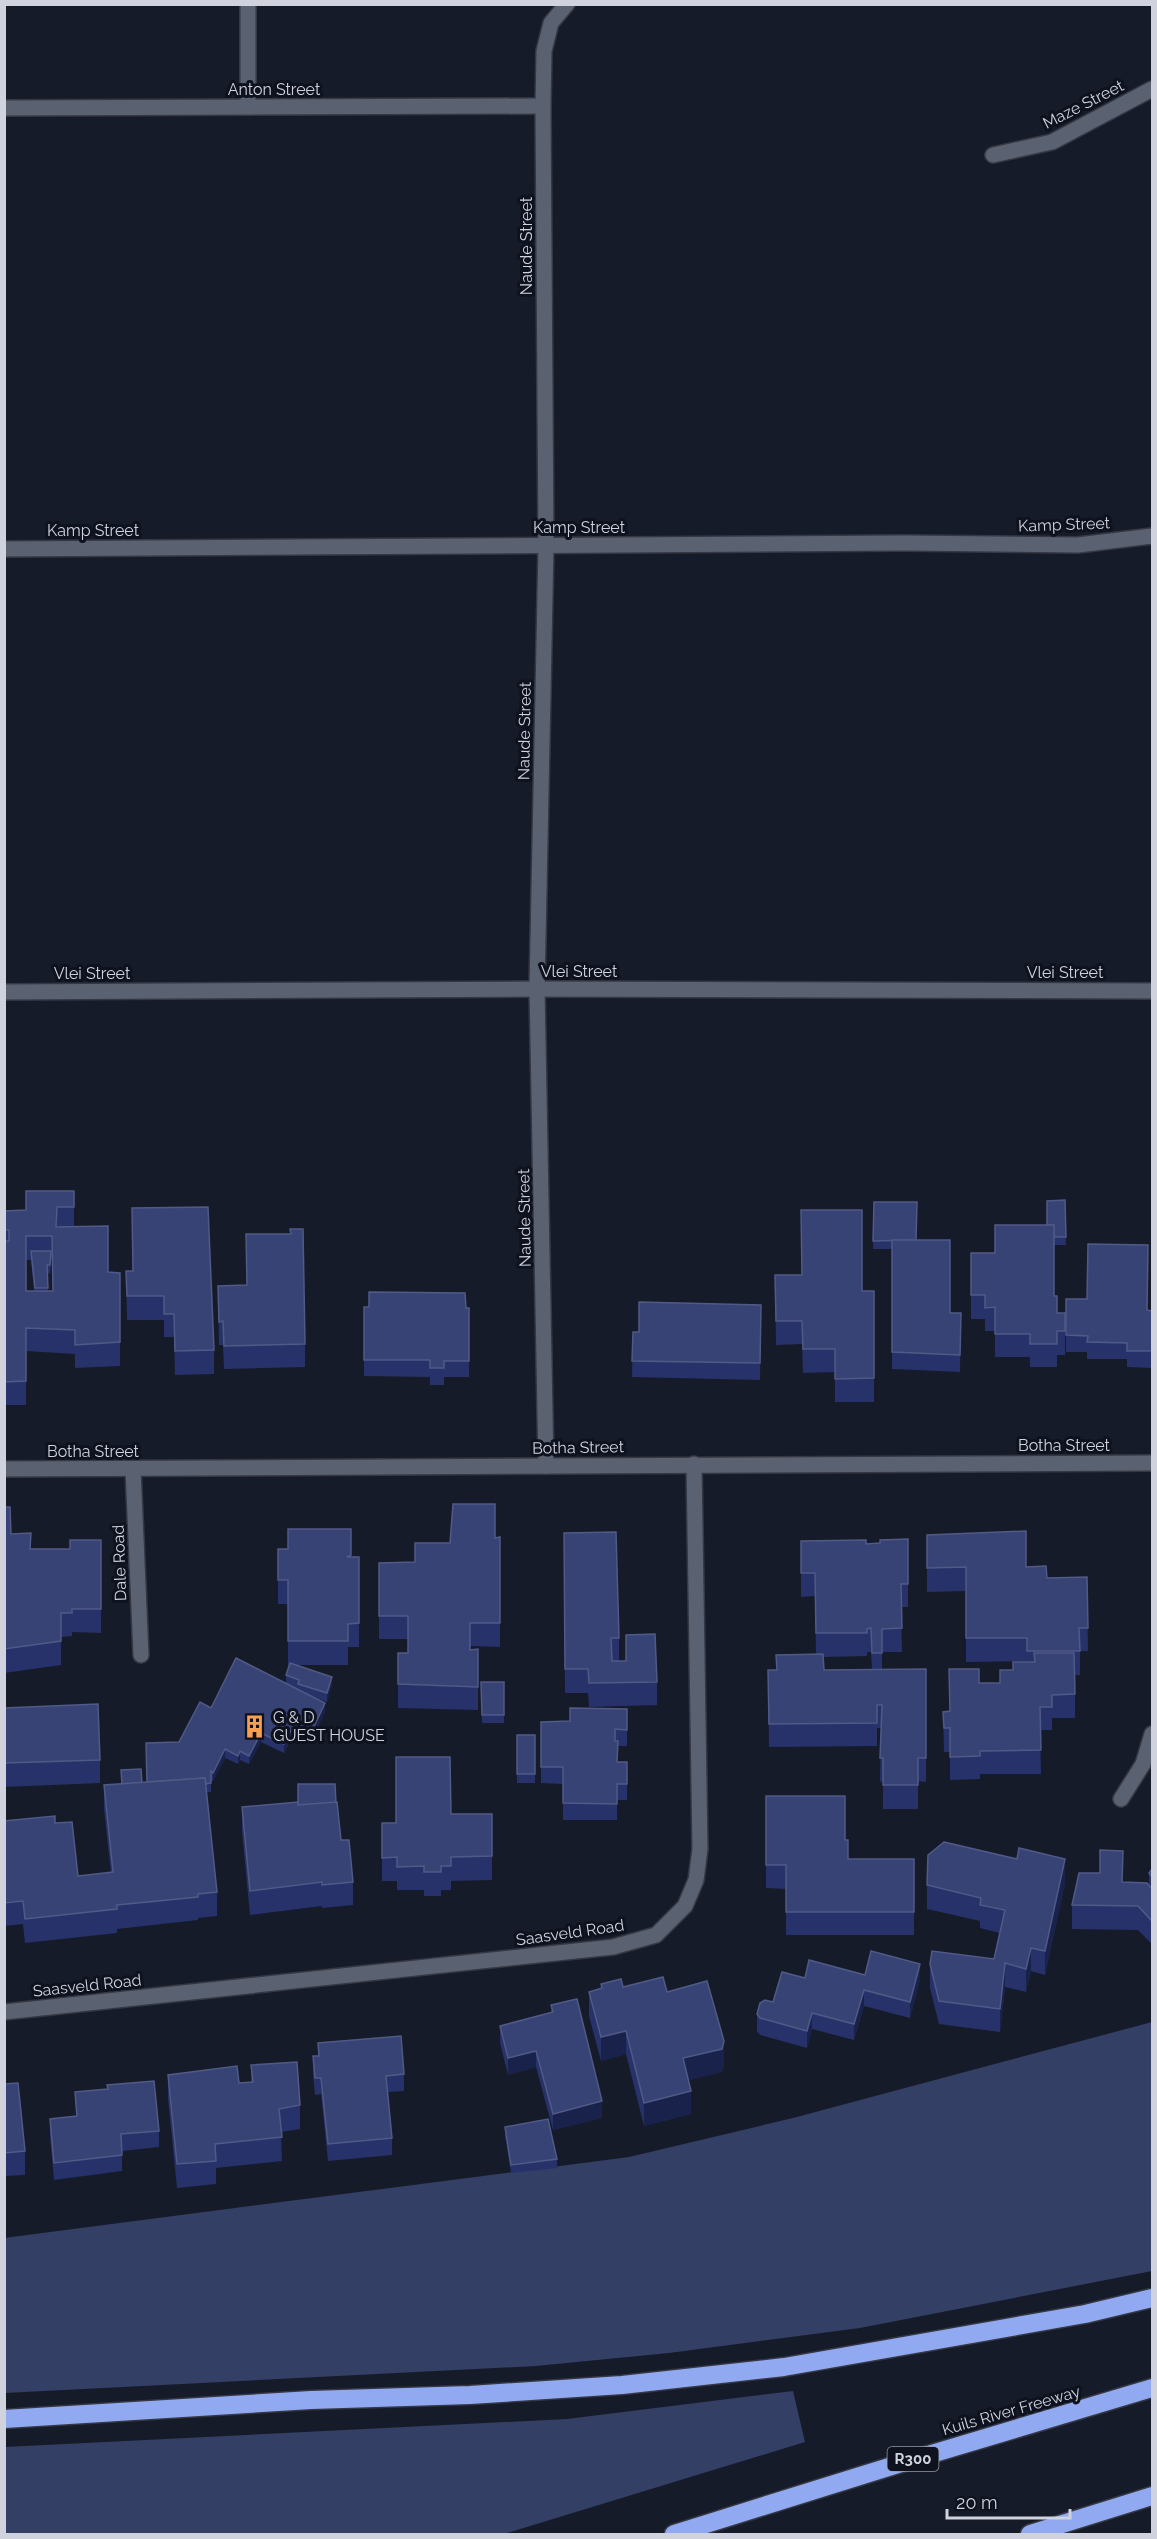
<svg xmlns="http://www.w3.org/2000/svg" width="1157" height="2539" viewBox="0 0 1157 2539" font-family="Raleway,sans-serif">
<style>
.green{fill:#333f64}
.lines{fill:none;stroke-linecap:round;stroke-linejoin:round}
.street-casing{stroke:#353742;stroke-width:18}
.highway-casing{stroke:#353742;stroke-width:21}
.street{stroke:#5a6171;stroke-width:15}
.highway{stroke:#91a9f1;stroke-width:18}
.wall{fill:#263269;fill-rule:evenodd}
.shaded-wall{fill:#18224a}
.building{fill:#384375;stroke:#505a86;stroke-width:1.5;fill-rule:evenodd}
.labels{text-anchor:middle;stroke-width:6;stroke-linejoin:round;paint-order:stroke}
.shield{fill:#0e121f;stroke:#9699a4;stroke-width:1.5}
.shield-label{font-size:15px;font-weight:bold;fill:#d0d3dd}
.street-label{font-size:16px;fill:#d0d3dd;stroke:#0e121f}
.poi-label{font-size:16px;fill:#d0d3dd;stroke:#0e121f;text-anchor:start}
</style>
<rect width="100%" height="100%" fill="#161b29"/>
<g class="green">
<polygon points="1152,2022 1152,2271 860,2328 669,2353 536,2366 5,2393 4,2238 629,2157 793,2118"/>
<polygon points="793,2391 805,2442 504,2534 5,2534 5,2447 567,2419"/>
</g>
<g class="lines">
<defs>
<g id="street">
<polyline points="248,4 248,107"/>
<polyline points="4,108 543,106"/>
<polyline points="993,155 1052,142 1152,89"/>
<polyline points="4,549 904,543 1078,545 1152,536"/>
<polyline points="4,992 537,989 1152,991"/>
<polyline points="546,1466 537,989 546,545 543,106 544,51 551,23 567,4"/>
<polyline points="4,1469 1152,1463"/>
<polyline points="133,1469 141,1655"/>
<polyline points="1121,1799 1143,1764 1152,1734"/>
<polyline points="4,2012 613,1947 656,1935 685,1906 696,1880 700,1849 694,1464"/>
</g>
<g id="highway">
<polyline points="4,2419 311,2400 470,2395 622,2385 784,2367 1085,2314 1152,2298"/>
<polyline points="674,2534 908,2461 1152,2388"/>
<polyline points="1030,2534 1152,2496"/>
</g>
</defs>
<use href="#street" class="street-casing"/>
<use href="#highway" class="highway-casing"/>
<use href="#street" class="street"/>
<use href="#highway" class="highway"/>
</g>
<g class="wall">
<path d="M74,1191V1226L108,1272L120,1273V1366L75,1368V1354L26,1351V1405H4V1211L26,1210ZM26,1260H31L34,1291H26ZM51,1260H52L53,1291H48V1273L50,1274Z"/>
<polygon points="1065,1200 1066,1245 1054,1245 1054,1296 1057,1313 1065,1313 1065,1355 1057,1355 1057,1367 1030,1367 1030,1357 995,1357 995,1331 985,1331 985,1319 971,1319 971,1295 995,1253 1047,1225"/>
<polygon points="874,1202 916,1240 950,1313 961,1313 960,1372 892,1369 892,1249 873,1249"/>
<polygon points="132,1208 214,1350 214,1374 175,1375 174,1337 164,1337 164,1320 127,1320 126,1271 133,1271"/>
<polygon points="775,1275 862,1291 874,1291 874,1402 835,1402 835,1372 803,1373 802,1344 776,1345"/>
<polygon points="218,1286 305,1344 305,1367 224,1369 223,1345 219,1345"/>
<polygon points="1066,1299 1152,1311 1152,1368 1127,1367 1127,1359 1087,1359 1087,1352 1066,1352"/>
<polygon points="761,1305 760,1380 632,1377 633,1332 639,1332"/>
<polygon points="364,1307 469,1308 469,1377 444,1377 444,1385 430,1385 430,1377 364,1376"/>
<polygon points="4,1507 11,1534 31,1549 70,1549 101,1540 101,1633 72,1632 72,1636 61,1637 61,1665 4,1673"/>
<polygon points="564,1533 619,1638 619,1661 626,1661 626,1635 657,1682 657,1705 589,1707 588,1693 565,1693"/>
<polygon points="927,1535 1026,1567 1047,1578 1087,1577 1088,1651 1080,1651 1080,1675 1075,1675 1075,1718 1052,1718 1052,1730 1040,1730 1041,1774 980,1774 980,1779 950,1780 950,1752 944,1752 943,1712 949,1711 979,1683 1000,1683 1027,1662 1027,1661 966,1662 966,1591 927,1592"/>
<polygon points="500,1537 500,1647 470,1646 470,1650 478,1649 478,1710 398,1708 398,1653 408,1653 408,1639 379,1639 379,1563 415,1562 450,1543"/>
<path d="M801,1541L866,1544L908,1584V1607H901L902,1652H882V1669H926V1782L918,1781V1809H883V1781L880,1782L881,1728H877V1746L769,1747L768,1670H776L816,1655L815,1596L801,1597ZM867,1652H871L872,1669L824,1670L823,1657L867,1656Z"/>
<polygon points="278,1549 359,1557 359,1647 348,1647 348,1665 296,1665 332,1685 327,1702 313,1697 325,1712 310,1744 293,1735 284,1753 261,1742 249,1764 240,1760 238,1764 225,1758 213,1781 211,1780 211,1792 207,1792 217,1892 217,1916 198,1918 198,1920 117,1929 117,1933 25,1943 23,1924 4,1926 4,1821 55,1823 78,1876 111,1873 104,1809 104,1785 121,1784 121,1770 142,1783 147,1782 179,1742 211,1708 286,1684 286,1675 290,1665 288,1665 288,1604 278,1604"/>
<polygon points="481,1682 504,1682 504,1723 482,1723"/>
<polygon points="4,1708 100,1760 100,1783 4,1787"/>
<polygon points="627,1709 627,1746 618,1746 618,1762 627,1762 627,1800 617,1800 617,1820 563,1820 563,1784 541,1783 541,1722 570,1721"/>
<rect x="517" y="1735" width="18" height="48"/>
<polygon points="766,1796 845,1840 848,1859 914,1859 914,1935 786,1935 786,1889 766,1888"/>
<polygon points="336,1803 341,1840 353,1882 353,1905 322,1908 322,1906 250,1915 242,1831 242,1807"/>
<polygon points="492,1814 492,1880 451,1881 451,1890 441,1890 441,1896 424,1896 424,1890 397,1890 397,1881 382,1881 382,1823 396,1823"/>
<polygon points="1152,1869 1152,1944 1138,1930 1072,1929 1072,1905 1100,1873 1123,1882 1149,1884 1149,1873"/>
<polygon points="1065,1883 1045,1975 1031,1971 1026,1992 1005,1987 1000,2032 939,2024 930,1988 930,1964 994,1959 1000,1933 980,1928 980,1921 927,1909 927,1885"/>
<polygon points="865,1975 920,1980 910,2018 864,2006 854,2040 812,2029 807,2048 760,2035 757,2031 757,2014 805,1978"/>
<polygon points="601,1984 667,1992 724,2065 722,2072 689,2080 691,2114 644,2126 626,2054 601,2061 589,2016 589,1992 601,1989"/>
<polygon points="551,2005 602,2118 553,2130 536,2067 508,2075 500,2043 500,2026 551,2012"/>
<polygon points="318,2043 404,2074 404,2091 388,2092 392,2138 392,2155 328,2161 321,2094 315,2095 313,2073 313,2056 318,2056"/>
<polygon points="251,2065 300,2105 300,2129 281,2132 282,2161 216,2168 216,2184 177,2188 168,2099 168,2075 239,2083 251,2082"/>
<polygon points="4,2084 25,2151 25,2175 4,2176"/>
<polygon points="75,2092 159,2131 159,2147 122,2151 122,2171 54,2180 50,2136 50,2119 76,2116"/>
<polygon points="505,2127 557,2159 557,2168 511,2173 505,2136"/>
</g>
<g class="shaded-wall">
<polygon points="332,1677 332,1685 327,1702 327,1693"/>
<polygon points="325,1703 325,1712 310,1744 310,1735"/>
<polygon points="293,1727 293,1735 284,1753 284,1744"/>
<polygon points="261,1733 261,1742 249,1764 249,1756"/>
<polygon points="225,1749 225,1758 213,1781 213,1773"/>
<polygon points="240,1751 240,1760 238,1764 238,1756"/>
<polygon points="1065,1859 1065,1883 1045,1975 1045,1951"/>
<polygon points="1031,1948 1031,1971 1026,1992 1026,1969"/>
<polygon points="1005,1963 1005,1987 1000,2032 1000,2009"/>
<polygon points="920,1964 920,1980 910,2018 910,2002"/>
<polygon points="864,1990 864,2006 854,2040 854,2024"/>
<polygon points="812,2013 812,2029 807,2048 807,2031"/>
<polygon points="626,2031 626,2054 601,2061 601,2037"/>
<polygon points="724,2041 724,2065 722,2072 683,2082 683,2058"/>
<polygon points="536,2051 536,2067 508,2075 508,2058"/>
<polygon points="691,2091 691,2114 644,2126 644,2103"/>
<polygon points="602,2101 602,2118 553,2130 553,2114"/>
</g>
<g class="building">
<path d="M26,1191H74V1207H57L56,1227L108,1226V1272L120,1273V1342L75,1345V1330L26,1328V1381L4,1382V1241H9V1230H4V1211L26,1210ZM26,1236H52L53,1291H26Z"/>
<polygon points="1065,1200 1066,1237 1054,1237 1054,1225 1047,1225 1047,1201"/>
<polygon points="874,1202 917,1202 916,1240 873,1241"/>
<polygon points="208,1207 214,1350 175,1351 174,1314 164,1314 164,1296 127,1296 126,1271 133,1271 132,1208"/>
<polygon points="801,1210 862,1210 862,1291 874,1291 874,1378 835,1379 835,1349 803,1349 802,1321 776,1321 775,1275 802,1275"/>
<polygon points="995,1225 1054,1225 1054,1296 1057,1296 1057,1313 1065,1313 1065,1331 1057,1331 1057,1344 1030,1344 1030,1334 995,1334 995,1307 985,1308 985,1295 971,1295 971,1253 995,1253"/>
<polygon points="290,1229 303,1229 305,1344 224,1346 223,1321 219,1322 218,1286 247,1285 246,1234 291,1234"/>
<polygon points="892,1240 950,1240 950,1313 961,1313 960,1355 892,1352"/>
<polygon points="1088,1244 1148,1245 1147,1310 1152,1311 1152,1351 1127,1351 1127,1343 1087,1342 1088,1336 1066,1335 1066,1299 1087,1299"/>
<polygon points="31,1251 51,1251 50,1265 47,1265 48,1288 35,1288"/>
<polygon points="369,1292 465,1293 466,1308 469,1308 469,1361 444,1361 444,1368 430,1368 430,1360 364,1360 364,1307 369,1307"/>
<polygon points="639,1302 761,1305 760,1363 632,1361 633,1332 639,1332"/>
<polygon points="453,1504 495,1504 495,1538 500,1537 500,1623 470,1623 470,1650 478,1649 478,1687 398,1684 398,1653 408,1653 408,1616 379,1616 379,1563 415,1562 415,1543 450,1543"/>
<polygon points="4,1507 10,1507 11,1534 31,1533 30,1549 70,1549 70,1540 101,1540 101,1609 72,1609 72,1613 61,1613 61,1641 4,1649"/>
<polygon points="288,1529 351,1529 351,1555 347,1557 359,1557 359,1623 348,1624 348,1641 288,1641 288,1580 278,1580 278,1549 288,1549"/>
<polygon points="1026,1531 1026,1567 1046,1566 1047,1578 1087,1577 1088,1628 1079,1628 1080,1651 1027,1651 1027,1638 966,1638 966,1567 927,1568 927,1535"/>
<polygon points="616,1532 619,1638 611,1638 612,1661 626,1661 626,1635 655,1634 657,1682 589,1683 588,1669 565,1669 564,1533"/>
<polygon points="908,1539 908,1584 901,1584 902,1628 882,1629 882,1653 872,1653 871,1628 867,1629 867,1633 816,1633 815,1573 801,1573 801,1541 866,1540 866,1544 880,1543 880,1540"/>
<polygon points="1034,1653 1074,1653 1075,1694 1052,1695 1052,1707 1040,1707 1041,1750 980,1751 980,1756 950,1757 950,1728 944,1728 943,1712 950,1711 949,1669 979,1669 979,1683 1000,1683 1000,1670 1013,1670 1013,1662 1035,1662"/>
<polygon points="823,1654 824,1670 926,1669 926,1758 918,1758 918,1785 883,1785 883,1758 880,1758 882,1705 877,1705 877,1723 769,1724 768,1670 777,1670 776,1655"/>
<polygon points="236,1658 325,1703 310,1735 293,1727 284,1744 261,1733 249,1756 240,1751 238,1756 225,1749 213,1773 211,1771 211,1783 206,1784 205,1778 147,1782 146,1743 179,1742 200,1702 211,1708"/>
<polygon points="290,1663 332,1677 327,1693 298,1684 299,1680 286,1675"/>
<polygon points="481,1682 504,1682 504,1715 482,1715"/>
<polygon points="98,1704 100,1760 4,1763 4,1708"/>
<polygon points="570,1708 627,1709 627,1730 615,1729 615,1741 618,1741 617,1762 627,1762 627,1784 617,1784 617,1804 563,1803 563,1767 541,1767 541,1722 570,1721"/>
<rect x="517" y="1735" width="18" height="39"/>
<polygon points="396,1757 450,1757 451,1814 492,1814 492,1856 451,1857 451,1866 441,1866 441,1872 424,1872 424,1866 397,1867 397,1857 382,1858 382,1823 396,1823"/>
<polygon points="141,1769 142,1783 122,1784 121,1770"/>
<polygon points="205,1778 217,1892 198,1894 198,1897 117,1905 117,1909 25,1919 23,1901 4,1903 4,1821 55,1816 55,1823 72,1822 78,1876 113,1872 104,1785"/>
<polygon points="298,1784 335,1784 336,1803 298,1805"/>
<polygon points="766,1796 845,1796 845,1840 848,1840 848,1859 914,1859 914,1912 786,1912 786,1865 766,1865"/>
<polygon points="298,1802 298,1805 337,1802 341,1840 349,1840 353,1882 322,1885 322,1882 250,1891 242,1807"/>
<polygon points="944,1842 1017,1859 1019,1848 1065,1859 1045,1951 1031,1948 1026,1969 1005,1963 1000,2009 939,2001 930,1964 932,1951 994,1959 1005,1910 980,1905 981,1898 927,1885 928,1855"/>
<polygon points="1100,1850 1123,1851 1122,1882 1147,1883 1152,1889 1152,1921 1138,1906 1072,1905 1079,1873 1100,1873"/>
<polygon points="1152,1869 1152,1877 1149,1873"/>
<polygon points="871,1951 920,1964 910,2002 864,1990 854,2024 812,2013 807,2031 760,2018 757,2014 760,2003 765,2000 773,2002 782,1972 805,1978 809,1960 865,1975"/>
<polygon points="663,1977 667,1992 707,1981 724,2041 722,2049 683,2058 691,2091 644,2103 626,2031 601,2037 589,1992 602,1988 601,1984 621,1979 623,1987"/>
<polygon points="577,1999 602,2101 553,2114 536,2051 508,2058 500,2026 553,2012 551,2005"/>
<polygon points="401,2036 404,2074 386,2076 392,2138 328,2144 321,2078 315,2078 313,2056 319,2056 318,2043"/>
<polygon points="297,2062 300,2105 279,2109 282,2137 215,2144 216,2161 177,2164 168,2075 237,2066 239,2083 253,2082 251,2065"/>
<polygon points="154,2081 159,2131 121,2134 122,2155 54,2163 50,2119 77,2116 75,2092 108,2089 107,2085"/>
<polygon points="18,2083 25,2151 4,2153 4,2084"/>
<polygon points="548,2119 557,2159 511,2165 505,2127"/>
</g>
<defs>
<symbol id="building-bare" viewBox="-9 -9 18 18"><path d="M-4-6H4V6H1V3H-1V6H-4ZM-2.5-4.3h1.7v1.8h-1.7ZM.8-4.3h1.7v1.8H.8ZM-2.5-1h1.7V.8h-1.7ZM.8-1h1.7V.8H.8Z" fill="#fa9f4f" stroke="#0e121f" stroke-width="2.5" paint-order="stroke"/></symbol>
</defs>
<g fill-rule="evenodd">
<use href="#building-bare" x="238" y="1710" width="33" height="33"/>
</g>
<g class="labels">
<rect class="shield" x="887.5" y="2447" width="51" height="24" rx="4.5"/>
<g class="shield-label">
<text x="913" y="2464">R300</text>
</g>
<g class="street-label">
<text x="274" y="95">Anton Street</text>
<text transform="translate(1083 104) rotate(-27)" y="6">Maze Street</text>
<text transform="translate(526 246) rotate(-90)" y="6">Naude Street</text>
<text transform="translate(1064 524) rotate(-2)" y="6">Kamp Street</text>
<text x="579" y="533">Kamp Street</text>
<text x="93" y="536">Kamp Street</text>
<text transform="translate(524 731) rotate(-89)" y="6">Naude Street</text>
<text x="579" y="977">Vlei Street</text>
<text x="1065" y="978">Vlei Street</text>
<text x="92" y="979">Vlei Street</text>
<text transform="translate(524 1218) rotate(-91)" y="6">Naude Street</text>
<text x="1064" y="1451">Botha Street</text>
<text transform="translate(578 1447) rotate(-1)" y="6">Botha Street</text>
<text x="93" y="1457">Botha Street</text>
<text transform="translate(119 1563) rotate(-92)" y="6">Dale Road</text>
<text transform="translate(570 1932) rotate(-8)" y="6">Saasveld Road</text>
<text transform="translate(87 1985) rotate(-6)" y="6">Saasveld Road</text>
<text transform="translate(1011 2410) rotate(-16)" y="6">Kuils River Freeway</text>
</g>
<g class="poi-label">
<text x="273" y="1723">G &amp; D<tspan x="273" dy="18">GUEST HOUSE</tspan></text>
</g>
</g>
<rect width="1157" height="2539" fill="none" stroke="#d0d3dd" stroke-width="12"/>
<path d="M947 2509v9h123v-9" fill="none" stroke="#d0d3dd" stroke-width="3"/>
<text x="956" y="2509" font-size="18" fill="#d0d3dd" stroke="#0e121f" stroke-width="4.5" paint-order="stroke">20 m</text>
</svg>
